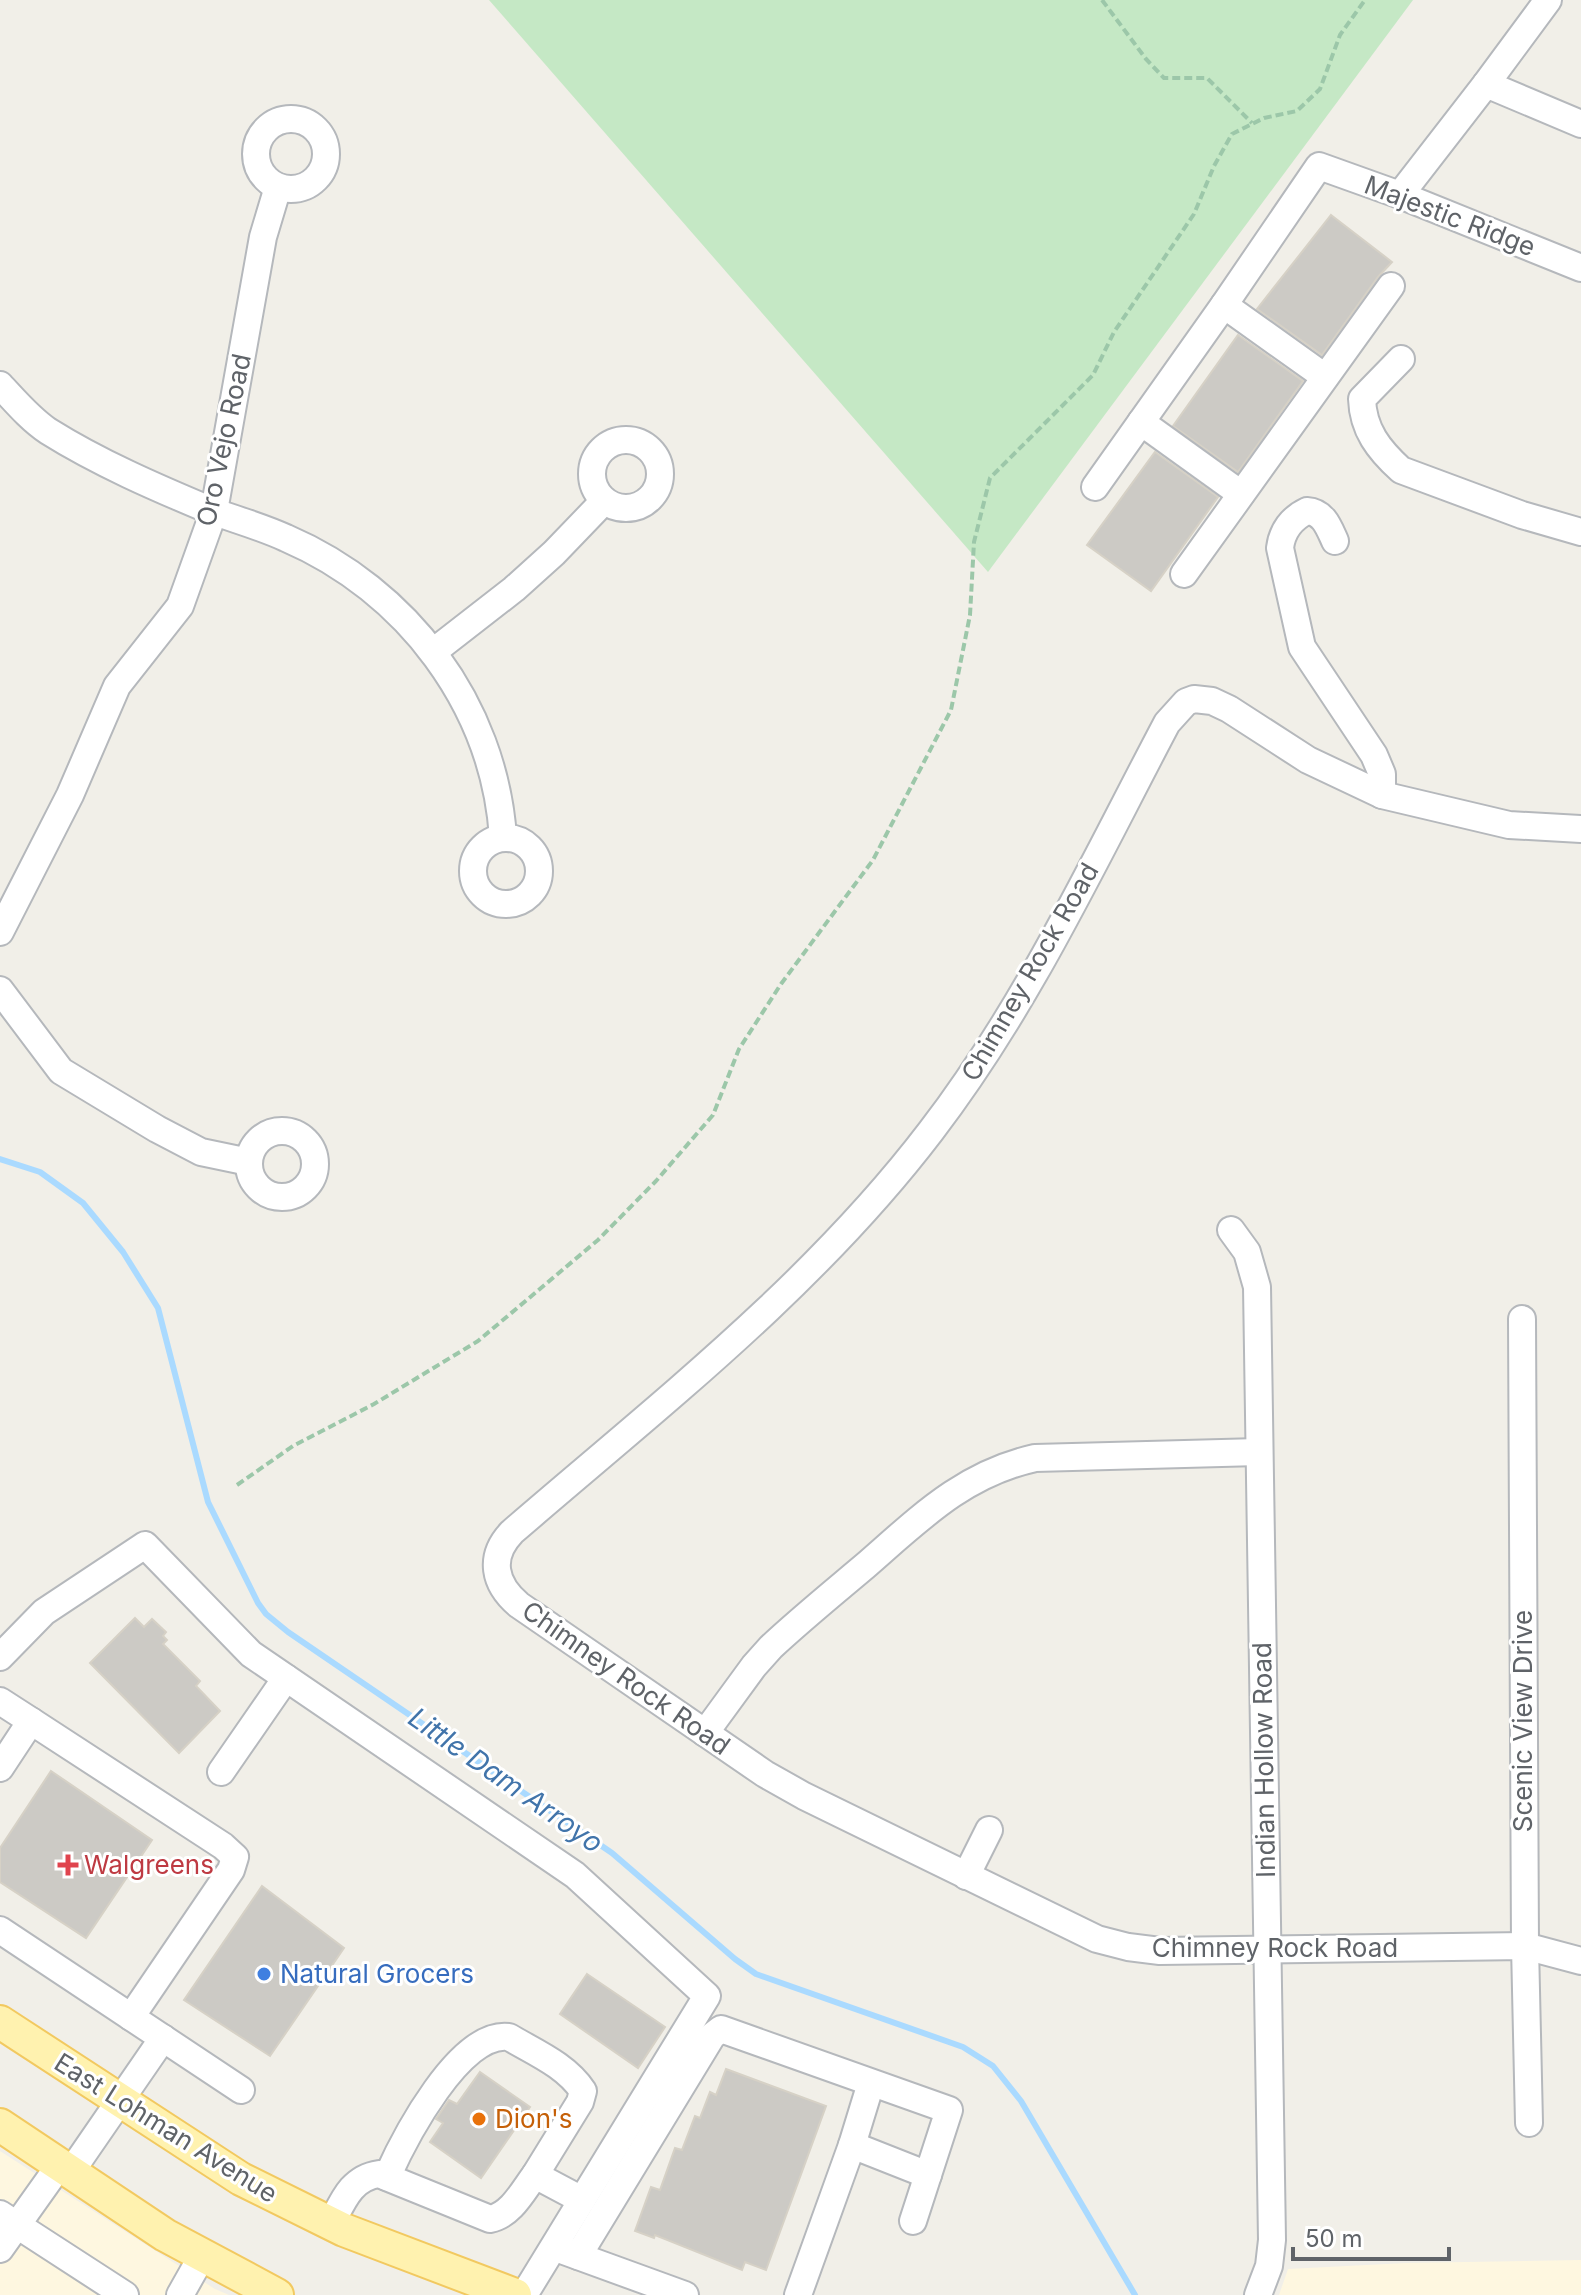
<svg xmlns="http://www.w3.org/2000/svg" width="1581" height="2295" viewBox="0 0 1581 2295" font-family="Inter,sans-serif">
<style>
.commercial{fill:#fef7e0}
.green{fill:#c5e8c5}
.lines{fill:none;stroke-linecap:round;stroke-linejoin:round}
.stream{stroke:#aadaff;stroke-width:6}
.building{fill:#cccac5;stroke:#d6d1c6;stroke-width:2}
.minor-casing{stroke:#b5b8bc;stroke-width:30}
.major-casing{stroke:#f2c960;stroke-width:36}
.path{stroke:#9cc7a9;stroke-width:4;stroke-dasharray:8 4;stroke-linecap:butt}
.minor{stroke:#fff;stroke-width:26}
.major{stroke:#fff2af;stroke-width:32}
.health-dot{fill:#e0444e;stroke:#fff;stroke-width:3}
.shop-dot{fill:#3f7fe0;stroke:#fff;stroke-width:3}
.food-dot{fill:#e8710a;stroke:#fff;stroke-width:3}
.labels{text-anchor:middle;stroke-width:6;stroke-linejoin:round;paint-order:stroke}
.street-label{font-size:26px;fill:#5f6368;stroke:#fff}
.health-label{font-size:26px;fill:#be3a42;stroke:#fff;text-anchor:start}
.shop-label{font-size:26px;fill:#366cbe;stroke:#fff;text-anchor:start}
.food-label{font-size:26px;fill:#c56008;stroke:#fff;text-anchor:start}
.water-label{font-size:28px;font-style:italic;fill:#4174aa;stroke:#fff}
</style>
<rect width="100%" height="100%" fill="#f1efe8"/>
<g class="commercial">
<polygon points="0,2151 215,2289 229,2295 0,2295"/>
<polygon points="1581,2260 1581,2295 1279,2295 1288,2269 1406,2263"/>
</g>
<polygon class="green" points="489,0 1413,0 988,572"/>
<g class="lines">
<polyline class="stream" points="0,1159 40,1172 83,1203 123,1252 158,1308 208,1502 258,1603 266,1614 288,1632 612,1853 735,1959 756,1974 963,2047 993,2066 1021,2101 1135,2295"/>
</g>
<g class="building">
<polygon points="1331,215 1392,262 1378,277 1322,355 1257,309"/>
<polygon points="1238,335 1303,381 1238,472 1173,426"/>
<polygon points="1155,452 1218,497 1151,591 1087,545"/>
<polygon points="135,1618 144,1627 152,1619 166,1632 163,1636 167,1640 163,1644 200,1681 196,1686 220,1711 179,1753 90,1663"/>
<polygon points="51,1771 152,1840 86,1938 0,1882 0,1848"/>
<polygon points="262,1886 344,1948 270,2056 184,2000"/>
<polygon points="587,1974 665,2027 638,2068 560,2014"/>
<polygon points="726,2069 826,2106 766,2270 745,2262 742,2270 655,2235 654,2238 635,2231 651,2187 660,2190 675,2148 682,2150 695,2116 700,2118 710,2092 716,2095"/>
<polygon points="480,2072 530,2107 481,2178 430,2142 443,2123 436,2119 449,2100 457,2104"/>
</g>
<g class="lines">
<defs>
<g id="minor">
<polyline points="1486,84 1548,0"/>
<circle cx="291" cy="154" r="35"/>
<polyline points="1400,195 1486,84 1581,124"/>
<polyline points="1224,305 1325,377"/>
<path d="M1401,359L1362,399C1363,430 1379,450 1401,470L1522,515L1581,532"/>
<path d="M0,385C15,401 30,419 48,431C99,463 157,488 212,511C237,520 262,527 286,538C407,590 494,705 503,837"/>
<polyline points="1141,422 1241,494"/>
<circle cx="626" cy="474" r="34"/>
<polyline points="1095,487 1224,305 1319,166 1400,195 1581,268"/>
<path d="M1335,541C1329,528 1324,512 1307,511C1292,518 1282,531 1280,548L1302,647L1374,755L1382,774V795"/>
<polyline points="1184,574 1391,286"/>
<polyline points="433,652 514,589 554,553 604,501"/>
<path d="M1581,829L1509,825L1382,795L1308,760L1229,709L1212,701L1194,699L1186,702L1167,723C1094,861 1027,1006 931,1131C813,1286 658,1406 512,1532C488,1557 494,1584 519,1605L765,1774L804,1796L1097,1939L1128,1947L1160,1951L1525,1946L1581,1961"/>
<circle cx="506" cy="871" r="33"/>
<polyline points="0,932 70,795 117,686 180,606 214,511 263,237 278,187"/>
<polyline points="0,990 61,1071 157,1129 201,1152 249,1162"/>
<circle cx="282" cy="1164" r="33"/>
<polyline points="1231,1230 1247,1252 1257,1287 1272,2240 1269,2266 1258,2295"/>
<polyline points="1522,1319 1525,1946 1529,2123"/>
<polyline points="0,1657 44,1612 145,1545 251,1654 575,1875 707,1996 524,2295"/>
<polyline points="0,1701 31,1721 0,1768"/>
<polyline points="31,1721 223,1846 235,1857 231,1870 131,2017"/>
<path d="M705,1733L754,1666L771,1647C801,1619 833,1593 865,1566C919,1519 963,1474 1035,1458L1259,1452"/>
<polyline points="221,1772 286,1678"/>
<polyline points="966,1876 989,1830"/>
<polyline points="0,1930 241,2090"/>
<polyline points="871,2083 852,2145 928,2175"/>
<polyline points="70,2173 163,2038"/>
<path d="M387,2177C404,2139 460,2030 509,2037C534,2052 566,2065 583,2091L580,2102L535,2175"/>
<polyline points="0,2214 125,2295"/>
<path d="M331,2224C343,2201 351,2178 379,2174L490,2219C511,2215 523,2191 535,2175L582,2200"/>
<polyline points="0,2249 59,2166"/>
<polyline points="564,2251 685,2295"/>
<polyline points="578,2256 712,2036 721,2029 949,2110 913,2221"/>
<polyline points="180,2295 202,2256"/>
<polyline points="798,2295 852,2145"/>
</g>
<g id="major">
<polyline points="0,2022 241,2179 344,2230 515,2295"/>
<polyline points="0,2125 165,2235 277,2295"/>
</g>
</defs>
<use href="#minor" class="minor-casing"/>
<use href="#major" class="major-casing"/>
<g class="path">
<polyline points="1102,0 1146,59 1164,78 1207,78 1252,123"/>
<polyline points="237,1485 293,1446 374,1404 478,1341 598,1240 656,1181 713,1115 739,1049 781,984 873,860 951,710 970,615 974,542 990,478 1093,375 1114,332 1194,214 1214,166 1232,134 1264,118 1297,111 1320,89 1340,35 1365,0"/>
</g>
<use href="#minor" class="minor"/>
<use href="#major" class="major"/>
</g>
<path class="health-dot" d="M64 1853h8v8h8v8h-8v8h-8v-8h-8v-8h8z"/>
<circle class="shop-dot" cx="264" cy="1974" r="8"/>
<circle class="food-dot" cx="479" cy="2119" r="8"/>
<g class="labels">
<g class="street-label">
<text transform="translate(1450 216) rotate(21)" y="9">Majestic Ridge</text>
<text transform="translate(224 440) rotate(-78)" y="9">Oro Vejo Road</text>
<text transform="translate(1030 972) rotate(-60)" y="9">Chimney Rock Road</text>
<text transform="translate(626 1678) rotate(35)" y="9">Chimney Rock Road</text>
<text transform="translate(1523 1721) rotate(-90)" y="9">Scenic View Drive</text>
<text transform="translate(1264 1760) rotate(-91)" y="9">Indian Hollow Road</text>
<text x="1275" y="1957">Chimney Rock Road</text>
<text transform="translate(166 2128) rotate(32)" y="9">East Lohman Avenue</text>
</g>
<g class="health-label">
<text x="84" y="1874">Walgreens</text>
</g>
<g class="shop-label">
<text x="280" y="1983">Natural Grocers</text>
</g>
<g class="food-label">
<text x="495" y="2128">Dion's</text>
</g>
<g class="water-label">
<text transform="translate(506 1780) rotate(35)" y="10">Little Dam Arroyo</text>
</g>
</g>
<path d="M1293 2247v12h156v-12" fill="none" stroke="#5f6368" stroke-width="4"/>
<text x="1305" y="2247" font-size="24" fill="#5f6368" stroke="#ffffff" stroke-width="6" paint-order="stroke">50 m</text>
</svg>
